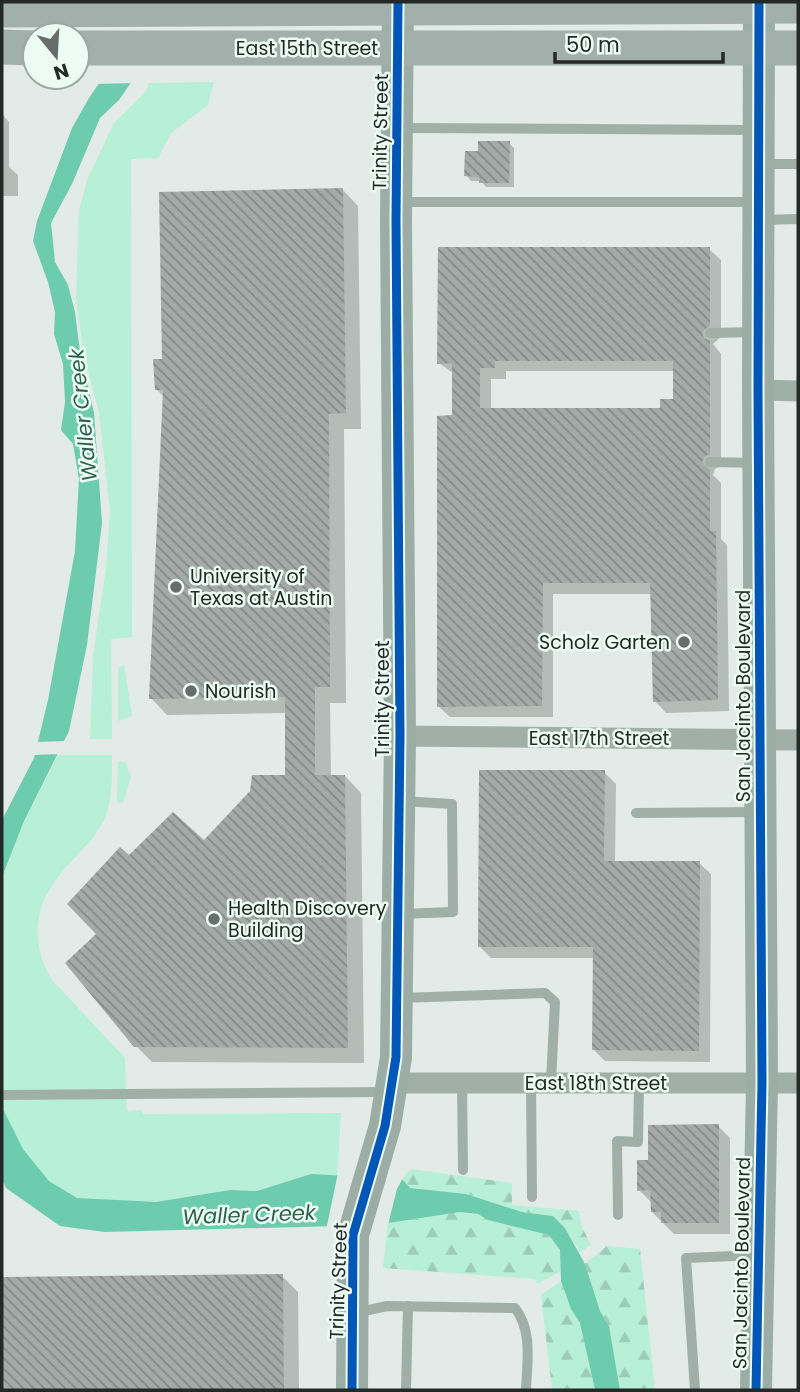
<svg xmlns="http://www.w3.org/2000/svg" width="800" height="1392" viewBox="0 0 800 1392" font-family="Poppins,sans-serif">
<style>
.grass{fill:#b7efd9}
.forest{fill:url(#forest-firs)}
.water{fill:#6eccae}
.pier{fill:#e2ebe7}
.shadow{fill:#0003;fill-rule:evenodd}
.building{fill:url(#building-back-hatch);fill-rule:evenodd}
.lines{fill:none;stroke-linecap:round;stroke-linejoin:round}
.service{stroke:#a1afa9;stroke-width:10}
.minor{stroke:#a1afa9;stroke-width:21}
.secondary{stroke:#9cada6;stroke-width:32}
.primary{stroke:#a1b0ab;stroke-width:35}
.cycleway-casing{stroke:#ecfcf5;stroke-width:13}
.cycleway{stroke:#0057b8;stroke-width:9}
.poi-dot{fill:#666d6a;stroke:#ecfcf5;stroke-width:2.5}
.labels{text-anchor:middle;stroke-width:5;stroke-linejoin:round;paint-order:stroke}
.street-label{font-size:19px;fill:#232926;stroke:#ecfcf5}
.poi-label{font-size:19px;fill:#232926;stroke:#ecfcf5;text-anchor:start}
.water-label{font-size:21px;font-style:italic;fill:#2d604d;stroke:#ecfcf5}
</style>
<defs>
<pattern id="forest-firs" width="22" height="20" patternUnits="userSpaceOnUse" patternTransform="scale(1.75)"><rect width="22" height="20" fill="#b7efd9"/><path d="M5 1l3.5 6h-7zM16 11l3.5 6h-7z" fill="#9dcdba"/></pattern>
<pattern id="building-back-hatch" width="6" height="6" patternUnits="userSpaceOnUse" patternTransform="scale(1.75)"><rect width="6" height="6" fill="#a3aaa7"/><path d="M-1 5l2 2M0 0l6 6M5-1l2 2" fill="none" stroke="#848a88"/></pattern>
</defs>
<rect width="100%" height="100%" fill="#e2ebe7"/>
<g class="grass">
<polygon points="214,82 208,105 171,133 158,158 131,159 132,637 111,639 112,739 90,739 93,656 106,569 110,511 99,412 84,356 76,298 79,210 87,180 114,123 146,91 149,83"/>
<polygon points="124,665 132,716 118,721 118,668"/>
<path d="M58,755H112C112,777 113,800 104,820C91,846 68,861 53,884C32,914 33,951 53,981L125,1058L127,1111L141,1110L143,1114L341,1113L337,1177L311,1174L257,1191L230,1190L156,1202H117L77,1198L49,1181L23,1149L2,1107V877L24,821Z"/>
<polygon points="118,761 126,763 131,777 123,803 117,802"/>
</g>
<g class="forest">
<polygon points="411,1169 512,1183 512,1205 579,1211 581,1225 591,1245 580,1252 565,1228 553,1216 522,1212 466,1194 410,1188 402,1179"/>
<path d="M460,1212C486,1214 522,1228 549,1235L560,1250L561,1271L537,1284L535,1279L383,1268L388,1222Z"/>
<polygon points="607,1246 640,1249 655,1390 620,1390 609,1326 600,1311 585,1264"/>
<polygon points="561,1281 571,1309 580,1323 595,1390 552,1390 541,1295"/>
</g>
<g class="water">
<polygon points="145,62 119,100 100,118 72,184 51,223 55,262 68,285 75,312 80,352 94,413 102,523 87,645 69,731 24,821 2,877 2,820 34,758 48,700 75,551 79,479 73,444 61,430 65,402 63,364 54,334 55,312 48,282 33,241 37,221 72,128 89,98 102,79"/>
<polygon points="2,1107 23,1149 49,1181 77,1198 156,1202 230,1190 257,1191 311,1174 402,1179 410,1188 466,1194 522,1212 553,1216 565,1228 585,1264 600,1311 609,1326 620,1390 595,1390 580,1323 571,1309 561,1281 560,1250 549,1235 488,1220 478,1214 460,1212 375,1225 105,1232 60,1226 6,1188 2,1179"/>
</g>
<g class="pier">
<polygon points="120,2 168,22 135,83 95,84"/>
<polygon points="68,741 63,754 31,755 34,742"/>
<polygon points="338,1173 404,1176 397,1189 388,1225 326,1230"/>
</g>
<g class="shadow">
<polygon points="2,114 9,122 9,167 18,175 18,196 2,196"/>
<polygon points="509,143 514,148 514,187 486,187 481,181 471,181 466,175 480,153"/>
<polygon points="342,189 358,206 361,429 344,429 346,703 330,703 331,777 345,776 361,793 364,1063 152,1062 135,1045 99,934 129,858 204,843 287,777 287,713 167,715 151,698 164,397 156,389 164,361"/>
<path d="M709,249L721,260V337L713,344L721,354V466L715,469L713,475L721,483V539L727,545L729,711L666,713L655,701L652,594H553V717H450L438,706L454,374L439,363ZM506,371H675V401L662,410H491V379H506Z"/>
<polygon points="604,772 616,784 615,863 699,863 711,874 710,1062 605,1061 594,1050 594,958 491,958 479,946"/>
<polygon points="718,1126 730,1138 730,1234 674,1234 652,1212 651,1202 639,1190"/>
<polygon points="282,1276 298,1292 299,1390 2,1390 2,1279"/>
</g>
<g class="building">
<polygon points="478,141 510,141 509,183 479,183 479,177 464,176 465,151 478,151"/>
<polygon points="343,188 346,413 329,414 330,687 315,687 315,775 345,775 348,1048 134,1047 65,963 96,934 67,904 120,847 129,855 173,812 204,840 250,791 252,775 285,775 285,697 149,699 163,390 155,390 153,359 162,359 159,192"/>
<path d="M438,247H710V325L702,332L704,338L710,341V454L704,457L702,463L710,470V531H716L718,700L653,702L650,583H543L542,706L437,707V416L452,415V363L437,364ZM495,361H673V399H660V408H480V368H495Z"/>
<polygon points="479,770 605,770 604,861 700,861 699,1051 592,1050 593,947 478,947"/>
<polygon points="719,1124 719,1223 661,1223 661,1212 651,1212 650,1190 637,1191 637,1160 648,1160 648,1125"/>
<polygon points="283,1274 284,1390 2,1390 2,1277"/>
</g>
<g class="lines">
<g class="service">
<polyline points="401,128 756,130"/>
<polyline points="763,164 798,164"/>
<polyline points="398,202 756,202"/>
<polyline points="761,220 798,219"/>
<polyline points="710,333 755,332"/>
<polyline points="710,462 757,463"/>
<polyline points="636,813 759,812"/>
<polyline points="401,914 453,912 452,804 402,801"/>
<polyline points="400,998 545,993 555,1002 551,1082"/>
<polyline points="462,1082 463,1170"/>
<polyline points="531,1082 532,1197"/>
<polyline points="2,1095 387,1092"/>
<polyline points="618,1215 617,1141 638,1142 639,1083"/>
<path d="M355,1313L387,1306L515,1308C533,1331 527,1363 526,1390"/>
<polyline points="406,1390 408,1306"/>
<polyline points="695,1390 686,1258 757,1255"/>
</g>
<g class="minor">
<polyline points="758,390 798,391"/>
<polyline points="400,736 798,740"/>
<polyline points="394,1083 798,1083"/>
</g>
<g class="secondary">
<polyline points="352,1390 353,1235 385,1126 396,1057 400,736 396,220 398,2"/>
<polyline points="756,1390 762,1083 758,390 759,2"/>
</g>
<g class="primary">
<polyline points="2,10 798,6"/>
<polyline points="2,47 35,48"/>
<polyline points="77,48 798,48"/>
</g>
<defs>
<g id="cycleway">
<polyline points="352,1390 353,1235 385,1126 396,1057 400,736 396,220 398,2"/>
<polyline points="756,1390 762,1083 758,390 759,2"/>
</g>
</defs>
<use href="#cycleway" class="cycleway-casing"/>
<use href="#cycleway" class="cycleway"/>
</g>
<g class="poi-dot">
<circle cx="176" cy="587" r="7"/>
<circle cx="684" cy="642" r="7"/>
<circle cx="191" cy="691" r="7"/>
<circle cx="214" cy="919" r="7"/>
</g>
<g class="labels">
<g class="street-label">
<text x="307" y="55">East 15th Street</text>
<text transform="translate(380 132) rotate(-89)" y="7">Trinity Street</text>
<text transform="translate(743 696) rotate(-90)" y="7">San Jacinto Boulevard</text>
<text transform="translate(382 699) rotate(-90)" y="7">Trinity Street</text>
<text x="599" y="745">East 17th Street</text>
<text x="596" y="1090">East 18th Street</text>
<text transform="translate(741 1263) rotate(-89)" y="7">San Jacinto Boulevard</text>
<text transform="translate(338 1281) rotate(-88)" y="7">Trinity Street</text>
</g>
<g class="poi-label">
<text x="190" y="583">University of<tspan x="190" dy="22">Texas at Austin</tspan></text>
<text x="670" y="649" text-anchor="end">Scholz Garten</text>
<text x="205" y="698">Nourish</text>
<text x="228" y="915">Health Discovery<tspan x="228" dy="22">Building</tspan></text>
</g>
<g class="water-label">
<text transform="translate(83 415) rotate(-96)" y="7">Waller Creek</text>
<text transform="translate(249 1215) rotate(-2)" y="7">Waller Creek</text>
</g>
</g>
<rect width="800" height="1392" fill="none" stroke="#232926" stroke-width="7"/>
<g transform="translate(56 56) rotate(162)"><circle r="33" fill="#ecfcf5" stroke="#9ca8a2" stroke-width="2"/>
<path d="M0-5L12 26L0 18L-12 26Z" fill="#666d6a"/>
<text y="-10" font-size="19" font-weight="bold" text-anchor="middle" fill="#232926">N</text>
</g>
<path d="M555 52v10h168v-10" fill="none" stroke="#232926" stroke-width="3.5"/>
<text x="566" y="52" font-size="21" fill="#232926" stroke="#ecfcf5" stroke-width="5" paint-order="stroke">50 m</text>
</svg>
